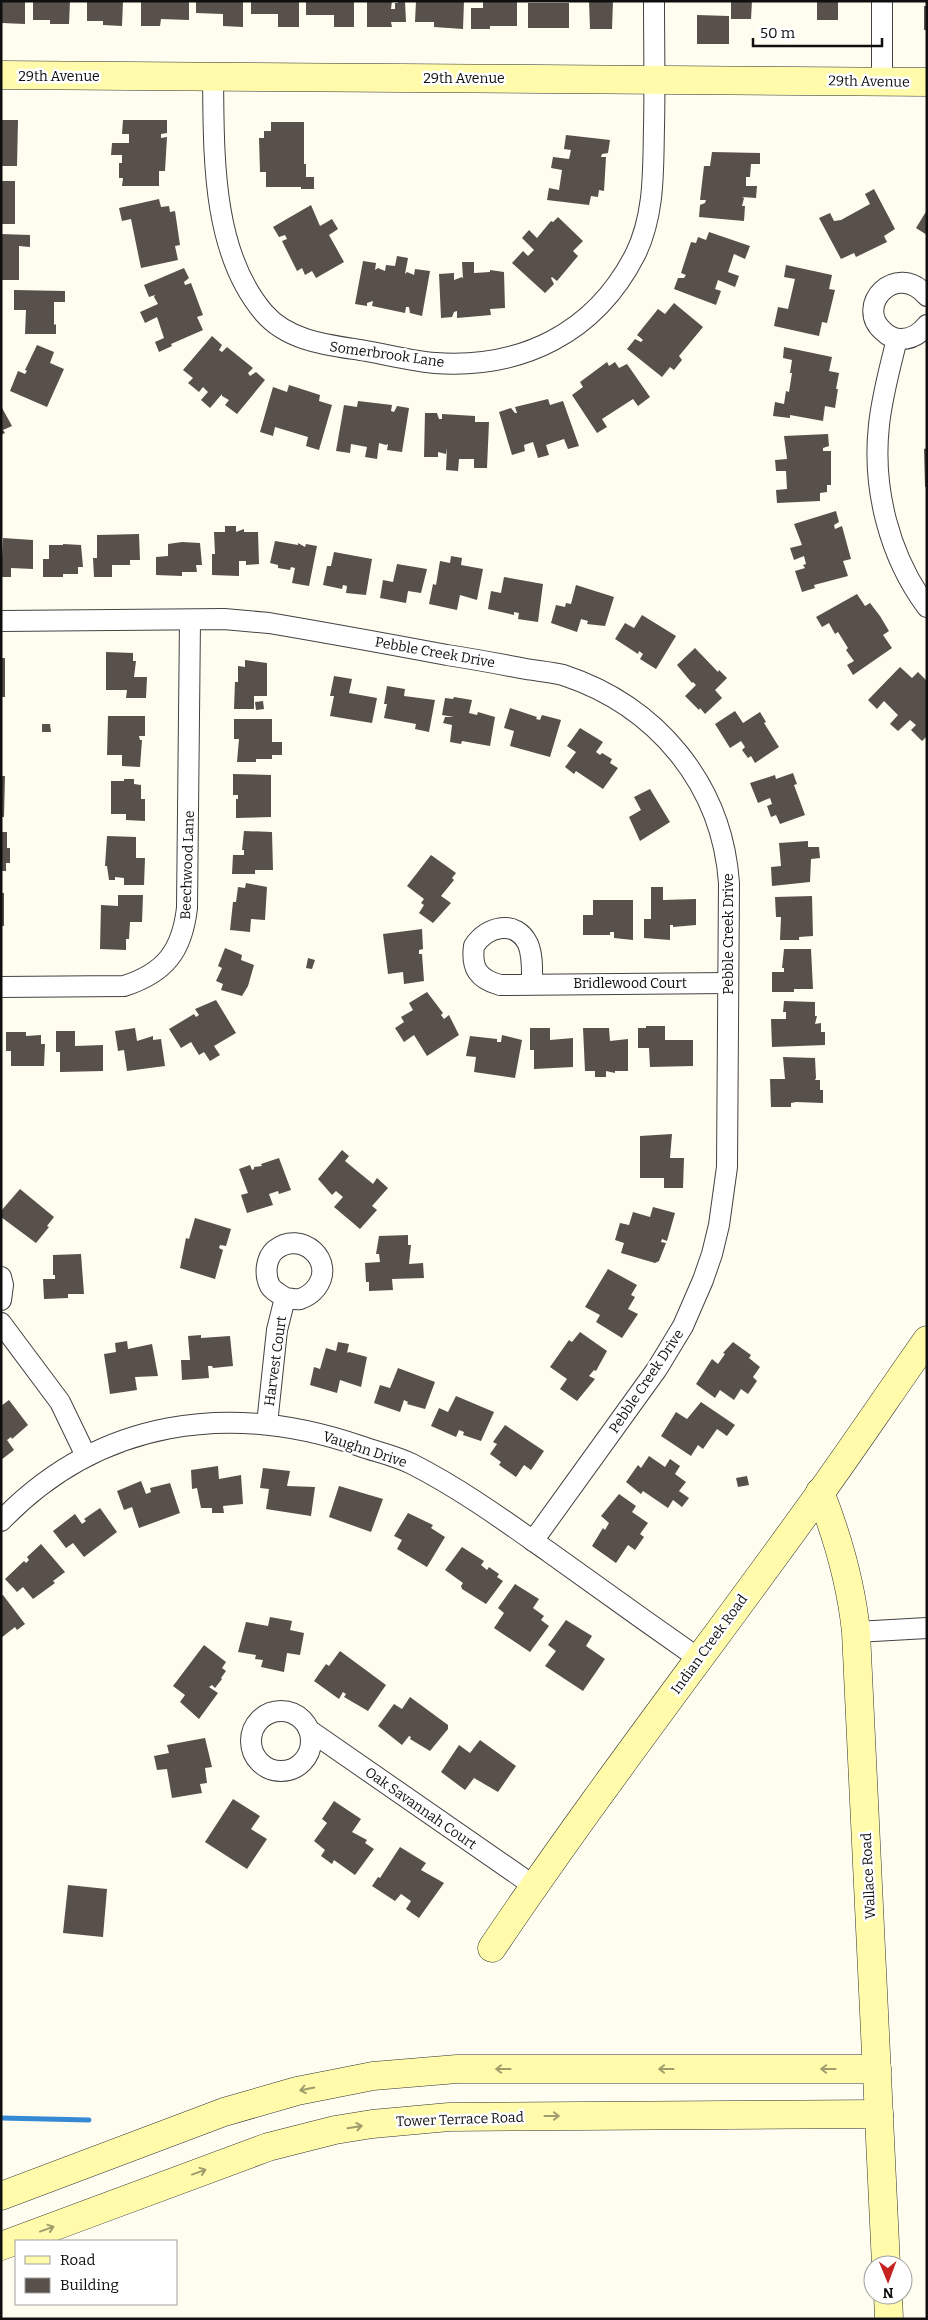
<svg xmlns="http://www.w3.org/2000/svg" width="928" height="2320" viewBox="0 0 928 2320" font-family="Bitter,serif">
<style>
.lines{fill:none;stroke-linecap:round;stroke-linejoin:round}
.stream{stroke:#368ad4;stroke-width:5}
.building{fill:#58504a}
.street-casing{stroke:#424242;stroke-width:22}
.secondary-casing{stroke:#313131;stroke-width:29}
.street{stroke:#fff;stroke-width:20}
.secondary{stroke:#fffbab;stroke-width:28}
.oneway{stroke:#9f9d6d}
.labels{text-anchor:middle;stroke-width:5;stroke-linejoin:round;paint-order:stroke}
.street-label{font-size:14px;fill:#0f0f0f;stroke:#fff}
</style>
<rect width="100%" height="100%" fill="#fffdf0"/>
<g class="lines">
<polyline class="stream" points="1,2118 89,2120"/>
</g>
<g class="building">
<polygon points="1,1 25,1 25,24 2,23"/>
<polygon points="33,1 70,1 69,24 50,24 50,20 33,20"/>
<polygon points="87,1 123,1 122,26 103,25 103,21 87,21"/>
<polygon points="141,1 189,1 189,20 161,19 160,26 141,26"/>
<polygon points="196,1 243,1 243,27 223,26 223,14 196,13"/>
<polygon points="251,1 299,1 299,27 278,27 278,14 251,14"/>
<polygon points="306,1 354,1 354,27 334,27 334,15 306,15"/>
<polygon points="367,1 392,1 391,9 395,9 395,3 398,3 398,1 405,1 406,22 391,22 392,27 367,27"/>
<polygon points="416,1 464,1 463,29 434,27 434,22 415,22"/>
<polygon points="483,1 517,1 517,26 490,26 490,29 471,29 471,8 483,8"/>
<polygon points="589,1 613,1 612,29 590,29"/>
<polygon points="731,1 752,1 751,19 731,19"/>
<rect x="817" y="1" width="21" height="19"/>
<rect x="528" y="3" width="41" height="25"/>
<rect x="924" y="6" width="3" height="24"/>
<polygon points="697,15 729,16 729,44 697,44"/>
<polygon points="1,120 18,120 17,166 1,166"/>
<polygon points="123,120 167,120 167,133 161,134 161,138 167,137 165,171 159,171 159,186 122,186 123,178 119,178 119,163 122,163 122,155 111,155 112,143 129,143 129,134 122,134"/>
<polygon points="271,122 304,122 304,164 306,164 306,177 314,177 314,189 301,189 301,187 266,187 266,172 260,172 259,138 264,138 264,131 271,131"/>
<polygon points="566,135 610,140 608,153 602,154 601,157 606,157 604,191 599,190 598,197 591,196 589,205 547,200 549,188 559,190 562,170 551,168 553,157 569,159 571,150 564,149"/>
<polygon points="712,152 760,153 760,164 751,164 750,177 746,177 746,186 757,186 756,198 742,197 744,198 742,206 745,206 744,221 699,217 700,205 705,203 706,200 700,200 704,166 710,166"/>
<rect x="1" y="181" width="14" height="43"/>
<polygon points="874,189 895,229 884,236 887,242 856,257 854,253 841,259 819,218 830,213 834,221 841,220 870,204 865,194"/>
<polygon points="159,199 161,207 169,206 170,212 175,211 180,245 175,246 178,260 141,268 131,219 122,221 119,208"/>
<polygon points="311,205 320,226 332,219 338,229 329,235 344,262 316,278 312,271 305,275 302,268 297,271 282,241 287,239 285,235 279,237 273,227"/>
<polygon points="927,210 927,235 916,228"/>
<polygon points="558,217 583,241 573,251 578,256 557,281 552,277 551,278 554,284 545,293 512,263 523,251 528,256 534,250 522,238 529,230 537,238 551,221 553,222"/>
<polygon points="709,232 750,246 745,259 734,254 728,272 739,276 735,287 718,280 715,289 721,291 716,305 674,289 678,278 684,278 686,275 681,273 691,242 696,243 698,237 706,240"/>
<polygon points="1,234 30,235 30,247 19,246 19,280 1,280"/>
<polygon points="397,256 408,258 405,274 407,272 414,275 415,269 430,271 422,316 410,313 409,307 406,307 405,313 372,306 373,301 367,303 367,306 355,304 363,261 376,263 375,270 378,268 385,271 386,265 395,266"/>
<polygon points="462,262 474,262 474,273 490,272 490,270 504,272 505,308 490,309 491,315 457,318 457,311 454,312 452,317 441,318 439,274 454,273 454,280 462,277 463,279"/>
<polygon points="786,265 832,275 829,289 835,290 827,323 822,322 819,336 774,326 778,307 788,309 795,279 784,277"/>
<polygon points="184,268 189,278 184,282 185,285 191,283 203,315 197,317 203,330 171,344 172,346 159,352 155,342 164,338 157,317 145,323 140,312 158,304 154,297 155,295 149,297 144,285"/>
<polygon points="14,290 65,291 65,302 54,302 54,325 56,324 56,334 25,334 26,310 14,310"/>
<polygon points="674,303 703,327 679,356 682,360 674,370 670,367 662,377 627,349 635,339 641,342 643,340 637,335 658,309 665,314"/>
<polygon points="212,336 222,345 219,350 222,352 227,347 253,368 248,373 250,376 256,372 265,380 237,414 225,405 229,400 222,396 222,394 210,408 201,400 208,392 203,387 199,392 188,383 193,378 183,370"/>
<polygon points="37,345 54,352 50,363 64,369 47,407 10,391 18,371 25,374 27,371 25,370"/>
<polygon points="784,347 832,357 829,371 839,373 836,389 838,389 835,408 825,406 823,421 790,415 790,418 773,416 775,402 784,404 786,391 789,392 792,373 790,373 792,360 783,358"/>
<polygon points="607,362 609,366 615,362 619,368 627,364 650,397 638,406 633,399 602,419 607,427 597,433 572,395 583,387 580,382"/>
<polygon points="289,385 320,395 319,401 332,405 319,450 306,446 308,437 275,427 273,436 260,432 273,387 287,392"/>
<polygon points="548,399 550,405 563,401 579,446 568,449 564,439 546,445 549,455 538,458 533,442 524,445 525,451 512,455 499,412 511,408 515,413 517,413 515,407"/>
<polygon points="358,401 392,405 391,411 394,412 397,406 409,408 402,452 387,450 388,444 386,445 379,443 377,459 365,457 367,447 351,444 350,453 336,451 344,405 357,407"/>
<polygon points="1,406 12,426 3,430 5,433 1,435"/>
<polygon points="425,413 437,413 439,419 442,419 442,414 475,416 475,422 489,422 487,468 474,468 474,459 459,459 458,471 446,470 447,448 446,454 438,452 438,457 424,457"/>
<polygon points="828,434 829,446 823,448 823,451 831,451 831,485 827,485 827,492 820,493 820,501 777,503 776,490 787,489 786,471 776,471 775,460 787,459 784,436"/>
<polygon points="927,448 927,487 925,487 924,449"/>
<polygon points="836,511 839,522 834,525 835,529 842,526 851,559 843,561 848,576 814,585 815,588 802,592 795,571 805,568 803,565 806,564 804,556 794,560 790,548 802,545 794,524"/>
<polygon points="225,526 236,526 236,532 244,529 244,532 258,532 259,564 246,565 246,561 239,561 239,576 212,575 212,554 215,554 214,532 225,532"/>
<polygon points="139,534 140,560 130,560 130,565 112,565 112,577 94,577 93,558 97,558 97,535"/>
<polygon points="3,538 33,540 33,569 11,568 11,577 1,577"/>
<polygon points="275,541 298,545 298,543 305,547 306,544 317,546 309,586 292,583 295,568 291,567 290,570 278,568 278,565 270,563"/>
<polygon points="182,542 200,543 202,565 196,565 197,572 182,572 182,576 156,575 156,557 168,556 168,544"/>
<polygon points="63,544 81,545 83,567 78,567 78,574 63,574 63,577 43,577 43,559 49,559 49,545 63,545"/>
<polygon points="334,552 372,559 366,595 346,593 347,586 343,585 342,589 323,585 327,566 331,566"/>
<polygon points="451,556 462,558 461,565 483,569 477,600 460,595 457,610 429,604 433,584 436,585 440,561 450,563"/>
<polygon points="397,564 427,569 421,593 408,591 406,603 380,598 383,580 393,582"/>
<polygon points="504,577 543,584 538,622 518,619 519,613 514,612 514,615 488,609 491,591 501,593"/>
<polygon points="576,585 614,597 605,626 587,624 588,621 581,619 577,632 551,623 556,605 565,607 566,603 571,604"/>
<polygon points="857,594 865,606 870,603 880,616 889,631 883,635 892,648 853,675 847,665 854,661 846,650 848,648 838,632 835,634 829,623 822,627 816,617"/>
<polygon points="642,615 676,636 656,669 640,659 643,654 639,651 638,654 615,639 625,623 634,628"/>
<polygon points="695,648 718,672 719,670 727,678 715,690 722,698 705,714 700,708 699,710 685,696 696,685 693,682 692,683 677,665"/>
<polygon points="106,652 133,653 133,661 136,661 134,677 147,677 146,698 126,698 127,690 106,690"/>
<rect x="1" y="658" width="4" height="39"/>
<polygon points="245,660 267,663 267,696 254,696 254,709 234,709 235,682 238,682 238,666 245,667"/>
<polygon points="900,667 912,678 918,672 927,681 927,736 922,741 911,730 916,725 910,720 898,731 890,724 898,715 884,701 877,709 868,700"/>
<polygon points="334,676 352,679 349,693 377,698 372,723 330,716 334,696 330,696"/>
<polygon points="387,686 405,689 404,696 435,700 429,732 415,729 416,724 384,718 387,704 384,704"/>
<polygon points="454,697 472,700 469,713 477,715 478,712 495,717 490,746 462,741 461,744 450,742 452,725 443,723 445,717 454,717 442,715 445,698 453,699"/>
<polygon points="263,701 264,709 256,710 255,702"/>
<polygon points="510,708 537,717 536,719 540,720 542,715 561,720 550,757 510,746 514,731 504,728"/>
<polygon points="735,711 743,723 760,712 766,722 764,723 779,747 755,763 751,756 748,758 742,750 745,747 741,741 730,748 715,724"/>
<polygon points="108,716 145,716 145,736 139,736 140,740 142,740 140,767 122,766 122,755 107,755"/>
<polygon points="234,719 272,719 272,742 282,742 282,755 272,755 272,759 256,759 256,762 237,762 239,739 234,739"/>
<polygon points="42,724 50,724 51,732 42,732"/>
<polygon points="580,728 603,742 596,752 600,755 602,753 612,759 610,763 618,768 603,789 576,771 574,774 565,767 576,752 567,746"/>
<polygon points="793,773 797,784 794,785 805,815 780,824 776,815 771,817 767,806 772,804 770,798 758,803 750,783 775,775 776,779"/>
<polygon points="233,774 271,775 271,817 236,818 236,799 238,799 238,795 233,795"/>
<polygon points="1,776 5,776 4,817 1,817"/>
<polygon points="124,779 134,779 134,784 141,785 141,799 145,799 145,821 126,820 126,814 111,814 111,781 124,781"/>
<polygon points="650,789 670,822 640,841 629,817 641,810 634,797"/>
<polygon points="244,831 272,832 273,870 255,870 255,874 232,874 233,855 244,855 244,850 242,850"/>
<polygon points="1,832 7,832 7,848 10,848 10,863 6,863 6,871 1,871"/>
<polygon points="107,836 136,837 136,858 145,858 144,885 124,885 124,878 115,877 115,880 109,880 107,866 105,866"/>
<polygon points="808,841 808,847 819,847 820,858 811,859 810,882 772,886 771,867 781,866 779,843"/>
<polygon points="431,855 456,873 452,878 454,880 441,896 451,903 433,923 419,913 424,905 421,903 424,899 407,886"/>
<polygon points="246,883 267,887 265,920 251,919 250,932 230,930 233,902 236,902 238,887 245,888"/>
<polygon points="651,887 663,887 663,900 696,899 696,925 673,927 673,925 670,925 670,940 644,938 644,919 651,919"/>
<rect x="1" y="893" width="3" height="33"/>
<polygon points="118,895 143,895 142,922 130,922 129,939 126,939 126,950 100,949 101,905 118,906"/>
<polygon points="812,896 813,936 799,937 799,940 780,940 781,917 776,917 775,897"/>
<polygon points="593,900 633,900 633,940 614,938 614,932 610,932 610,935 583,935 583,915 593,915"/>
<polygon points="422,929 423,949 419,950 419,954 422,954 424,981 404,984 403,972 388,974 383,934"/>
<polygon points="225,948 242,955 241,960 254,965 248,986 242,996 221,990 223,984 216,981 222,968 218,966"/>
<polygon points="784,949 811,949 813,989 794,989 794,992 772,992 772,972 784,972 784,968 782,968"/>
<polygon points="308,958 315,960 312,969 306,968"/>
<polygon points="427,992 443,1013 441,1015 444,1019 449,1015 459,1035 427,1056 414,1035 404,1042 395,1028 404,1022 401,1017 413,1010 409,1003"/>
<polygon points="216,1000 236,1033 214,1046 220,1055 210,1061 204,1052 199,1055 191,1042 181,1048 169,1029 194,1014 196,1017 199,1015 195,1009"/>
<polygon points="784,1001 815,1002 815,1016 817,1016 815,1024 821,1023 821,1032 825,1032 825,1045 772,1047 771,1019 786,1019 786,1012 783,1012"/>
<polygon points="646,1026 665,1026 665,1040 693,1040 693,1066 650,1067 649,1048 638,1048 638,1028 646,1028"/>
<polygon points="135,1028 137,1041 153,1036 153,1040 161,1039 165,1066 127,1071 124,1050 118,1051 115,1031"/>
<polygon points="530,1028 550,1028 550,1040 573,1038 573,1067 534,1069 534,1050 530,1050"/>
<polygon points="583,1028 609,1028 610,1041 628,1039 628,1071 615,1071 615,1073 606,1071 606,1077 595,1077 595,1071 585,1071"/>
<polygon points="56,1031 75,1031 75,1046 103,1045 103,1071 60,1072 60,1052 56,1052"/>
<polygon points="6,1032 26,1032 26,1036 41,1035 41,1044 45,1044 44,1066 11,1066 11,1051 6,1051"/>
<polygon points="502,1035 522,1040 515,1078 474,1072 476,1057 466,1056 470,1036 497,1039 497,1042 501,1042"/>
<polygon points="783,1057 815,1058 816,1078 815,1080 820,1080 820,1090 823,1090 823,1103 796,1102 791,1103 791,1107 771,1107 770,1079 785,1079"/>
<polygon points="672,1134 670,1158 684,1158 683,1188 664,1188 664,1178 640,1178 640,1136"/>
<polygon points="342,1150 349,1156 345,1161 373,1184 377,1178 388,1188 372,1206 377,1210 360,1229 334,1207 343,1197 336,1191 332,1195 318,1179"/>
<polygon points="279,1158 291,1190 279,1194 278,1191 269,1194 273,1205 247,1213 241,1195 248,1193 239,1169 250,1165 252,1170 254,1169 254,1167 262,1166 261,1164"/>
<polygon points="20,1189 54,1217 47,1226 49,1227 36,1243 1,1217 1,1211"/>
<polygon points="653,1207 675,1213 667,1241 662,1239 661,1242 666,1243 659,1261 655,1263 621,1253 624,1243 615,1240 620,1223 629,1225 633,1212 650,1217"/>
<polygon points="195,1218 231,1229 226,1246 220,1245 219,1248 223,1250 215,1279 180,1268 186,1238 189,1239"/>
<polygon points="408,1235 408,1245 411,1245 409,1264 423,1263 424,1278 392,1279 393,1290 369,1291 369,1282 366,1282 365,1263 380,1262 379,1254 376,1254 379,1236"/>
<polygon points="81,1254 84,1294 68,1294 68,1298 44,1299 43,1279 55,1279 55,1275 53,1275 53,1255"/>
<polygon points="608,1269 637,1285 631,1295 635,1297 628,1309 638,1314 622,1338 596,1322 600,1315 585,1307"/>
<polygon points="580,1332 607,1351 596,1371 594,1370 589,1376 595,1379 577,1401 560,1389 567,1379 550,1367 569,1340 572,1342"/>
<polygon points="201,1335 201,1338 230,1336 233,1366 213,1368 212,1366 208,1366 209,1378 182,1380 181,1360 190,1360 188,1336"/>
<polygon points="127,1341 128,1349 152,1344 158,1376 135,1377 137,1390 110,1394 104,1354 116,1352 115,1343"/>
<polygon points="338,1342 349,1344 347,1353 349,1352 367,1357 361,1387 340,1380 337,1393 310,1385 314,1367 320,1369 326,1348 336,1351"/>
<polygon points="733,1342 751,1355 749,1358 760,1367 753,1377 757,1381 748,1394 741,1389 734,1400 720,1390 715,1398 696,1384 712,1359 718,1364 725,1354 723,1353"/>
<polygon points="398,1368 435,1382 425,1409 407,1404 408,1402 404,1400 400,1412 374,1403 380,1385 390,1388"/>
<polygon points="456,1396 494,1412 481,1441 463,1435 464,1432 459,1430 456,1437 431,1426 439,1408 448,1412"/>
<polygon points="9,1400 28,1425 12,1439 11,1437 7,1440 14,1450 1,1460 1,1406"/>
<polygon points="701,1402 735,1425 727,1436 717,1429 703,1449 698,1445 691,1456 661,1436 676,1412 687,1419"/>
<polygon points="505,1425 544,1451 531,1470 524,1465 516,1477 499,1465 501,1462 490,1454 497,1444 493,1442"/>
<polygon points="649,1456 665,1467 670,1459 680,1466 675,1474 686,1482 679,1491 689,1498 682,1507 673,1500 668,1508 643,1491 641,1494 626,1482 638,1465 641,1468"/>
<polygon points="218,1466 219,1479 241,1475 243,1504 223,1506 224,1513 212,1513 212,1508 201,1508 197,1488 192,1489 191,1470"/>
<polygon points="263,1468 290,1471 287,1486 315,1487 311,1516 266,1509 269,1489 260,1488"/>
<polygon points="747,1476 749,1485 738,1487 736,1478"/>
<polygon points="141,1481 146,1494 151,1492 150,1488 170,1483 180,1513 139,1528 132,1507 124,1510 117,1491"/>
<polygon points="339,1486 383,1499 371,1532 329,1517"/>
<polygon points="619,1494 636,1506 632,1512 648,1523 640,1534 644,1537 635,1550 628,1545 616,1563 592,1546 603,1528 605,1530 609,1523 601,1516"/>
<polygon points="100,1508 117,1532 84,1557 73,1543 66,1548 53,1531 75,1514 82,1524 86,1521 84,1519"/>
<polygon points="408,1513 433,1525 431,1528 445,1537 427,1567 397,1549 402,1540 394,1536"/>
<polygon points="41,1544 65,1572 53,1581 55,1583 33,1599 23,1587 17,1592 5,1579 24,1561 26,1563 29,1560 27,1557"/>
<polygon points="462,1547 484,1561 481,1565 487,1570 489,1567 499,1574 497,1577 503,1581 486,1604 462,1589 461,1586 463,1583 445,1570"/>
<polygon points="515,1584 539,1599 533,1608 544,1616 541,1620 549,1626 530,1652 494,1628 504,1613 498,1608"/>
<polygon points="3,1595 25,1624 17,1630 15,1627 1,1638 1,1596"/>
<polygon points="270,1617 292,1621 290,1630 304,1633 300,1655 287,1653 284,1672 261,1667 263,1660 255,1659 256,1655 238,1652 246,1622 268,1626"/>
<polygon points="566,1620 592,1636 586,1646 605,1659 583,1691 545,1666 556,1651 548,1645"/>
<polygon points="204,1645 226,1662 222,1668 226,1671 221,1678 222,1679 215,1688 212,1685 209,1687 218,1693 199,1719 180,1702 185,1695 173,1686"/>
<polygon points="340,1651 386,1685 368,1711 344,1697 346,1694 343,1692 339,1699 314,1681 326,1664 329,1666"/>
<polygon points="410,1697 448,1725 448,1729 430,1751 410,1739 411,1737 409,1736 402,1745 378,1726 394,1704 402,1709"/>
<polygon points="205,1738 212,1767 205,1768 207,1783 200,1784 202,1793 172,1798 167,1769 157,1770 154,1756 169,1753 167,1745"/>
<polygon points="480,1740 516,1766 498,1792 474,1778 465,1790 441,1772 459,1745 470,1753"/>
<polygon points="233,1799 260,1816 251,1829 267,1839 247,1869 205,1842"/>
<polygon points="334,1801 361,1819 352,1832 367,1840 365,1843 374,1849 355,1875 334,1860 332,1864 321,1856 325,1850 314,1841 327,1823 322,1819"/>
<polygon points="400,1847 426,1863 421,1870 444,1883 419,1918 406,1909 411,1901 401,1894 395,1901 372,1886 378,1877 380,1878"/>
<polygon points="68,1885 107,1889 103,1937 63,1933"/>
</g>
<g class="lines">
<defs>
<g id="street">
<polyline points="882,1 882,81"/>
<path d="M213,76C214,153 211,251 264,313C289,342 330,345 366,351C389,355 412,361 435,363C522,369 595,333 635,255C655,215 653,170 654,127C655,85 654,43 654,1"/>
<path d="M927,296C896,260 854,306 883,331C888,336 894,339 901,339C912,339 920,334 927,325"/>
<path d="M897,339C890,367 882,396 879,425C872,488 889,556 927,607"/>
<path d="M1,621L224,619L269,623C328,633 388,644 447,655C473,659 500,664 526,669C538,671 551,672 563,675C657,706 722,784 729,883L727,1167L719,1225L712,1254L703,1280L683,1326L657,1369L533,1541"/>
<path d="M532,984C532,971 533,956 528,944C516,919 487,926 474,946C471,968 478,979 500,985L728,983"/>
<path d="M1,987L124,986C165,973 182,951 187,908L190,620"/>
<polyline points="1,1277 3,1285 1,1300"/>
<polyline points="1,1323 60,1402 86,1456"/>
<path d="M267,1424L277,1330L285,1298C289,1298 296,1300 300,1299C306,1297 312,1293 316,1288C337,1261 301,1229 275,1250C266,1258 264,1274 270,1286C273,1291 280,1294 285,1298"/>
<path d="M1,1521C99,1419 230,1401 360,1446C377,1452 396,1456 412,1464C461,1489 505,1521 549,1552C599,1588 648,1623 698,1658"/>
<polyline points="856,1632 927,1628"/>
<circle cx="281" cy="1741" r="30"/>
<polyline points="309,1730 534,1886"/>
</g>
<g id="secondary">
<polyline points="1,75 927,82"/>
<path d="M820,1492C838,1538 851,1583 856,1632L886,2265"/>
<path d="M492,1948C597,1792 712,1644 821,1492C857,1442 891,1391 927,1340"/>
<polyline points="1,2196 224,2112 297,2091 373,2076 457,2069 877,2069"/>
<polyline points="1,2246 268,2147 335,2130 372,2124 449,2117 879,2114"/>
<polyline points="888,2295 889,2319"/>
</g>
</defs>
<use href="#street" class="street-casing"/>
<use href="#secondary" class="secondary-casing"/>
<use href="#street" class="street"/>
<use href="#secondary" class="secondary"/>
</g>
<defs><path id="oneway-shaft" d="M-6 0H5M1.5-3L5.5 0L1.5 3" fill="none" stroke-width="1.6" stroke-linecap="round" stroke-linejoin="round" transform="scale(1.25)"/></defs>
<g class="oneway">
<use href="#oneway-shaft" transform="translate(503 2069) rotate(180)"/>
<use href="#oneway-shaft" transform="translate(666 2069) rotate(180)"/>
<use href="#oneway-shaft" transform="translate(828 2069) rotate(180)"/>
<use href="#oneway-shaft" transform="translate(307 2089) rotate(169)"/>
<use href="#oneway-shaft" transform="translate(552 2116)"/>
<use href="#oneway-shaft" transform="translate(355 2127) rotate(-10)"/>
<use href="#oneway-shaft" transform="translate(199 2172) rotate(-20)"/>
<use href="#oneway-shaft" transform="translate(47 2229) rotate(-20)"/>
</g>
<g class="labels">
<g class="street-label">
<text x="59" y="81">29th Avenue</text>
<text x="464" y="83">29th Avenue</text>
<text transform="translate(869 81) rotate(1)" y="5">29th Avenue</text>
<text transform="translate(387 354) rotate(8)" y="5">Somerbrook Lane</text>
<text transform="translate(435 652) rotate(10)" y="5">Pebble Creek Drive</text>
<text transform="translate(187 865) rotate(-88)" y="5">Beechwood Lane</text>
<text transform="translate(728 934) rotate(-90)" y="5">Pebble Creek Drive</text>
<text x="630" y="988">Bridlewood Court</text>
<text transform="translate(275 1361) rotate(-82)" y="5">Harvest Court</text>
<text transform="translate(646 1381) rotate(-56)" y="5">Pebble Creek Drive</text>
<text transform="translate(365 1449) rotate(18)" y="5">Vaughn Drive</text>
<text transform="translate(709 1644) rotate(-54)" y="5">Indian Creek Road</text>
<text transform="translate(421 1808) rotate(35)" y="5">Oak Savannah Court</text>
<text transform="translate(868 1876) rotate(-93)" y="5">Wallace Road</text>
<text transform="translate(460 2119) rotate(-2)" y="5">Tower Terrace Road</text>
</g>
</g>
<rect width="928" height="2320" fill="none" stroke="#0f0f0f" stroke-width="5"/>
<rect x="15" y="2240" width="162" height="65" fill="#ffffff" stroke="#9f9f9f"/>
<rect x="25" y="2256" width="25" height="8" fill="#fffbab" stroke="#9f9f9f"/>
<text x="60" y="2265" font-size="15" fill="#0f0f0f">Road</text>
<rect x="25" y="2278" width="25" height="15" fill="#58504a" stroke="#9f9f9f"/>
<text x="60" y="2290" font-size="15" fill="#0f0f0f">Building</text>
<g transform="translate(888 2280) rotate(179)"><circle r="24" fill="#ffffff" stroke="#9f9f9f"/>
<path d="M0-4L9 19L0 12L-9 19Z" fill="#c6221f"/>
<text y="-8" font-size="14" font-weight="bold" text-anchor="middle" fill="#0f0f0f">N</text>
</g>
<path d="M753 38v8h129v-8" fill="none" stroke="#0f0f0f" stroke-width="2.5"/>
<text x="760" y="38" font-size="15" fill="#0f0f0f" stroke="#ffffff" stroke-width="4" paint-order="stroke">50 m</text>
</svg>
